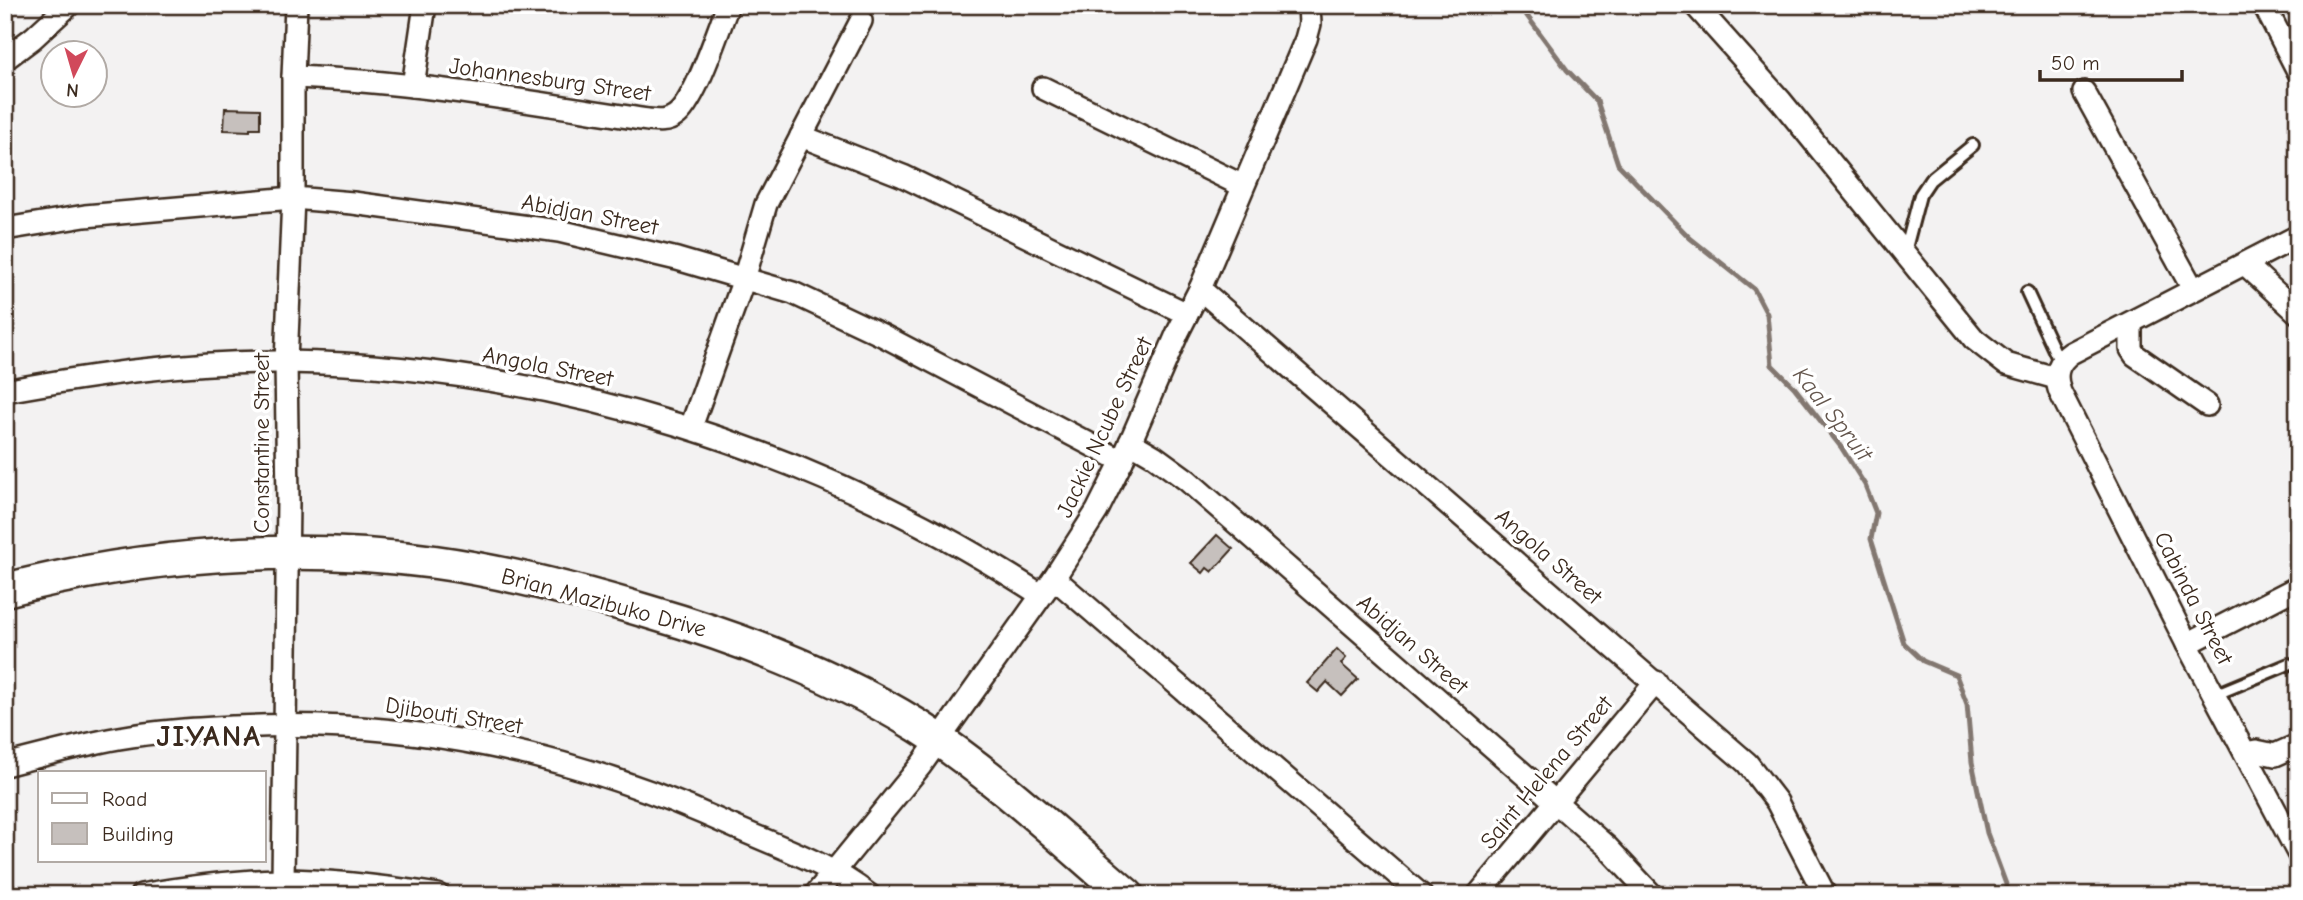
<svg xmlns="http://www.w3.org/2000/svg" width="2303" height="900" viewBox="0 0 2303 900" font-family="'Comic Neue',sans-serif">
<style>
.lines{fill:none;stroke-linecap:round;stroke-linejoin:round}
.stream{stroke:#827770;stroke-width:5}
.building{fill:#c6c0bd;stroke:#3b2a1e;stroke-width:2}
.lane-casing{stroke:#3b2a1e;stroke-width:16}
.street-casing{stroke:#3b2a1e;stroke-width:26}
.secondary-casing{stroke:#3b2a1e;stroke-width:37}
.lane{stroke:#fff;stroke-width:10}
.street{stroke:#fff;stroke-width:21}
.secondary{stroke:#fff;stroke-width:32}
.labels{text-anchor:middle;stroke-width:7;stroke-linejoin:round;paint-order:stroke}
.street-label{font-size:23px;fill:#3b2a1e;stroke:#fff}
.water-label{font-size:24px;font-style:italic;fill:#65574e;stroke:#fff}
.district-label{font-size:30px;font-weight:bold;letter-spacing:2px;fill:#3b2a1e;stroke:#fff}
</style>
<rect width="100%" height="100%" fill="#f3f2f2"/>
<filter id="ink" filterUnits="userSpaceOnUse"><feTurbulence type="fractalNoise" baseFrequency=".0143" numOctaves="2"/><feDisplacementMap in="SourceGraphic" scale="14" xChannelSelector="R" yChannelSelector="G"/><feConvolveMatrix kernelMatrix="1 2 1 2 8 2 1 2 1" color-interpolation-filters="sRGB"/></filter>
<g filter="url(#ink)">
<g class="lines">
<polyline class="stream" points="1519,5 1567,70 1597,101 1618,164 1690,238 1754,289 1767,314 1772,365 1794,387 1841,447 1865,485 1876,513 1871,539 1904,643 1923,661 1956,675 1967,704 1972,762 1987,833 2010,895"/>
</g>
<g class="building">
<polygon points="225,108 260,109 260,128 250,128 250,131 224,130"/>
<polygon points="1217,535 1233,549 1212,572 1207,568 1203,573 1191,563"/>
<polygon points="1337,649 1346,658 1341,664 1358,679 1342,696 1327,682 1318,692 1307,683"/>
</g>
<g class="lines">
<defs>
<g id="lane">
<polyline points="1905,252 1920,195 1930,180 1973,145"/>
<polyline points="2027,292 2060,363"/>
<polyline points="2214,695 2289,664"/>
</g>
<g id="street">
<polyline points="1695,5 1781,101 1974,339 2006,364 2056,378"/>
<polyline points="2264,5 2298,71"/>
<polyline points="5,59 33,38 69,5"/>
<path d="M293,77C412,81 530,102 648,120C658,121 667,122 675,116C695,103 718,30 728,5"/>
<polyline points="413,86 425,5"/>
<polyline points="1043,88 1243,186"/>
<polyline points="2084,92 2193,289"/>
<polyline points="801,136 903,176 1187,314"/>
<polyline points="5,229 85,216 293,198 353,203 559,231 677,259 793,293 882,335 1122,461"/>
<path d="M2298,236L2071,353C2057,363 2054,375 2060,392L2187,644L2298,853"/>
<polyline points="2245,264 2298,313"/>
<polyline points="1200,289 1747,763 1777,802 1825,895"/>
<polyline points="2131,324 2131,349 2135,355 2207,405"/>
<path d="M5,391C98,374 192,361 286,362C555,366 816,449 1041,595"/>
<polyline points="691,427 744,279 766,204 861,21"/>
<polyline points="1130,442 1154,456 1187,480 1607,847 1652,895"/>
<polyline points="1054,578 1421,895"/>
<polyline points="2187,644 2298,587"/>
<polyline points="2246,753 2256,751 2275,755 2298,745"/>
<path d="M5,765C43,755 80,745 119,738C157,731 196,729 234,727C410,718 573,753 732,826C779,847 828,863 869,895"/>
<polyline points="283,880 288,501 286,362 293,198 293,77 296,5"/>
<path d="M141,895C187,887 234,881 281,880C333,880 386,887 438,895"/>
<polyline points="815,895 921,765 1054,578 1097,511 1122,461 1178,332 1200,289 1306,39 1310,24 1309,5"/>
<polyline points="1478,895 1656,682"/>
</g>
<path id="secondary" d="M5,590C145,554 292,543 435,562C508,572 579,591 649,612C742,639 836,675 918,726C993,774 1059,837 1127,895"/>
</defs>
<use href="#lane" class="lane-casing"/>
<use href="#street" class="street-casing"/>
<use href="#secondary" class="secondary-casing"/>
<use href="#lane" class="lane"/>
<use href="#street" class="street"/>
<use href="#secondary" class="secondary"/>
</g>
</g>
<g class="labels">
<g class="street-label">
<text transform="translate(550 79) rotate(8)" y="8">Johannesburg Street</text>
<text transform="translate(590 214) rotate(11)" y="8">Abidjan Street</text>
<text transform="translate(548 366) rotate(11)" y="8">Angola Street</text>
<text transform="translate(1104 427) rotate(-65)" y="8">Jackie Ncube Street</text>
<text transform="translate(261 443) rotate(-90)" y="8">Constantine Street</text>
<text transform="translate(1549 556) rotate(41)" y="8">Angola Street</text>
<text transform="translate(2194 598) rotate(63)" y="8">Cabinda Street</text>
<text transform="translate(604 602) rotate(15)" y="8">Brian Mazibuko Drive</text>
<text transform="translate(1413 644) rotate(41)" y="8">Abidjan Street</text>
<text transform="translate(454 715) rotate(9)" y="8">Djibouti Street</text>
<text transform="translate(1546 772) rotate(-50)" y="8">Saint Helena Street</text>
</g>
<g class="water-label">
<text transform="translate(1833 414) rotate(52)" y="8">Kaal Spruit</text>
</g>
<g class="district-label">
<text x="209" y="746">JIYANA</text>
</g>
</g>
<rect width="2303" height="900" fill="none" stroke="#fff" stroke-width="28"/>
<rect x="14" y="14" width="2275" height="872" fill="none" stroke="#3b2a1e" stroke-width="2.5" filter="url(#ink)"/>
<rect x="38" y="771" width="228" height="91" fill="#ffffff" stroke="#b1aaa5" stroke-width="2"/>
<rect x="52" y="793" width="35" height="10" fill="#ffffff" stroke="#b1aaa5" stroke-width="2"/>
<text x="102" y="806" font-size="21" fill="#3b2a1e">Road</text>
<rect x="52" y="823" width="35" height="21" fill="#c6c0bd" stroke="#b1aaa5" stroke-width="2"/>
<text x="102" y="841" font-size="21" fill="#3b2a1e">Building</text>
<g transform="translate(74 74) rotate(185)"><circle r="33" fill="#ffffff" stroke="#b1aaa5" stroke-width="2"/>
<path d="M0-5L12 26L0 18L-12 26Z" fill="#d1495b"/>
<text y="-10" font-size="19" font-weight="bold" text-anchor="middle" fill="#3b2a1e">N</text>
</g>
<path d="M2040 70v10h142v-10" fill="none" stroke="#3b2a1e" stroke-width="3.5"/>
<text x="2051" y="70" font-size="21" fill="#3b2a1e" stroke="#ffffff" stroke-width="5" paint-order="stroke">50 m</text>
</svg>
